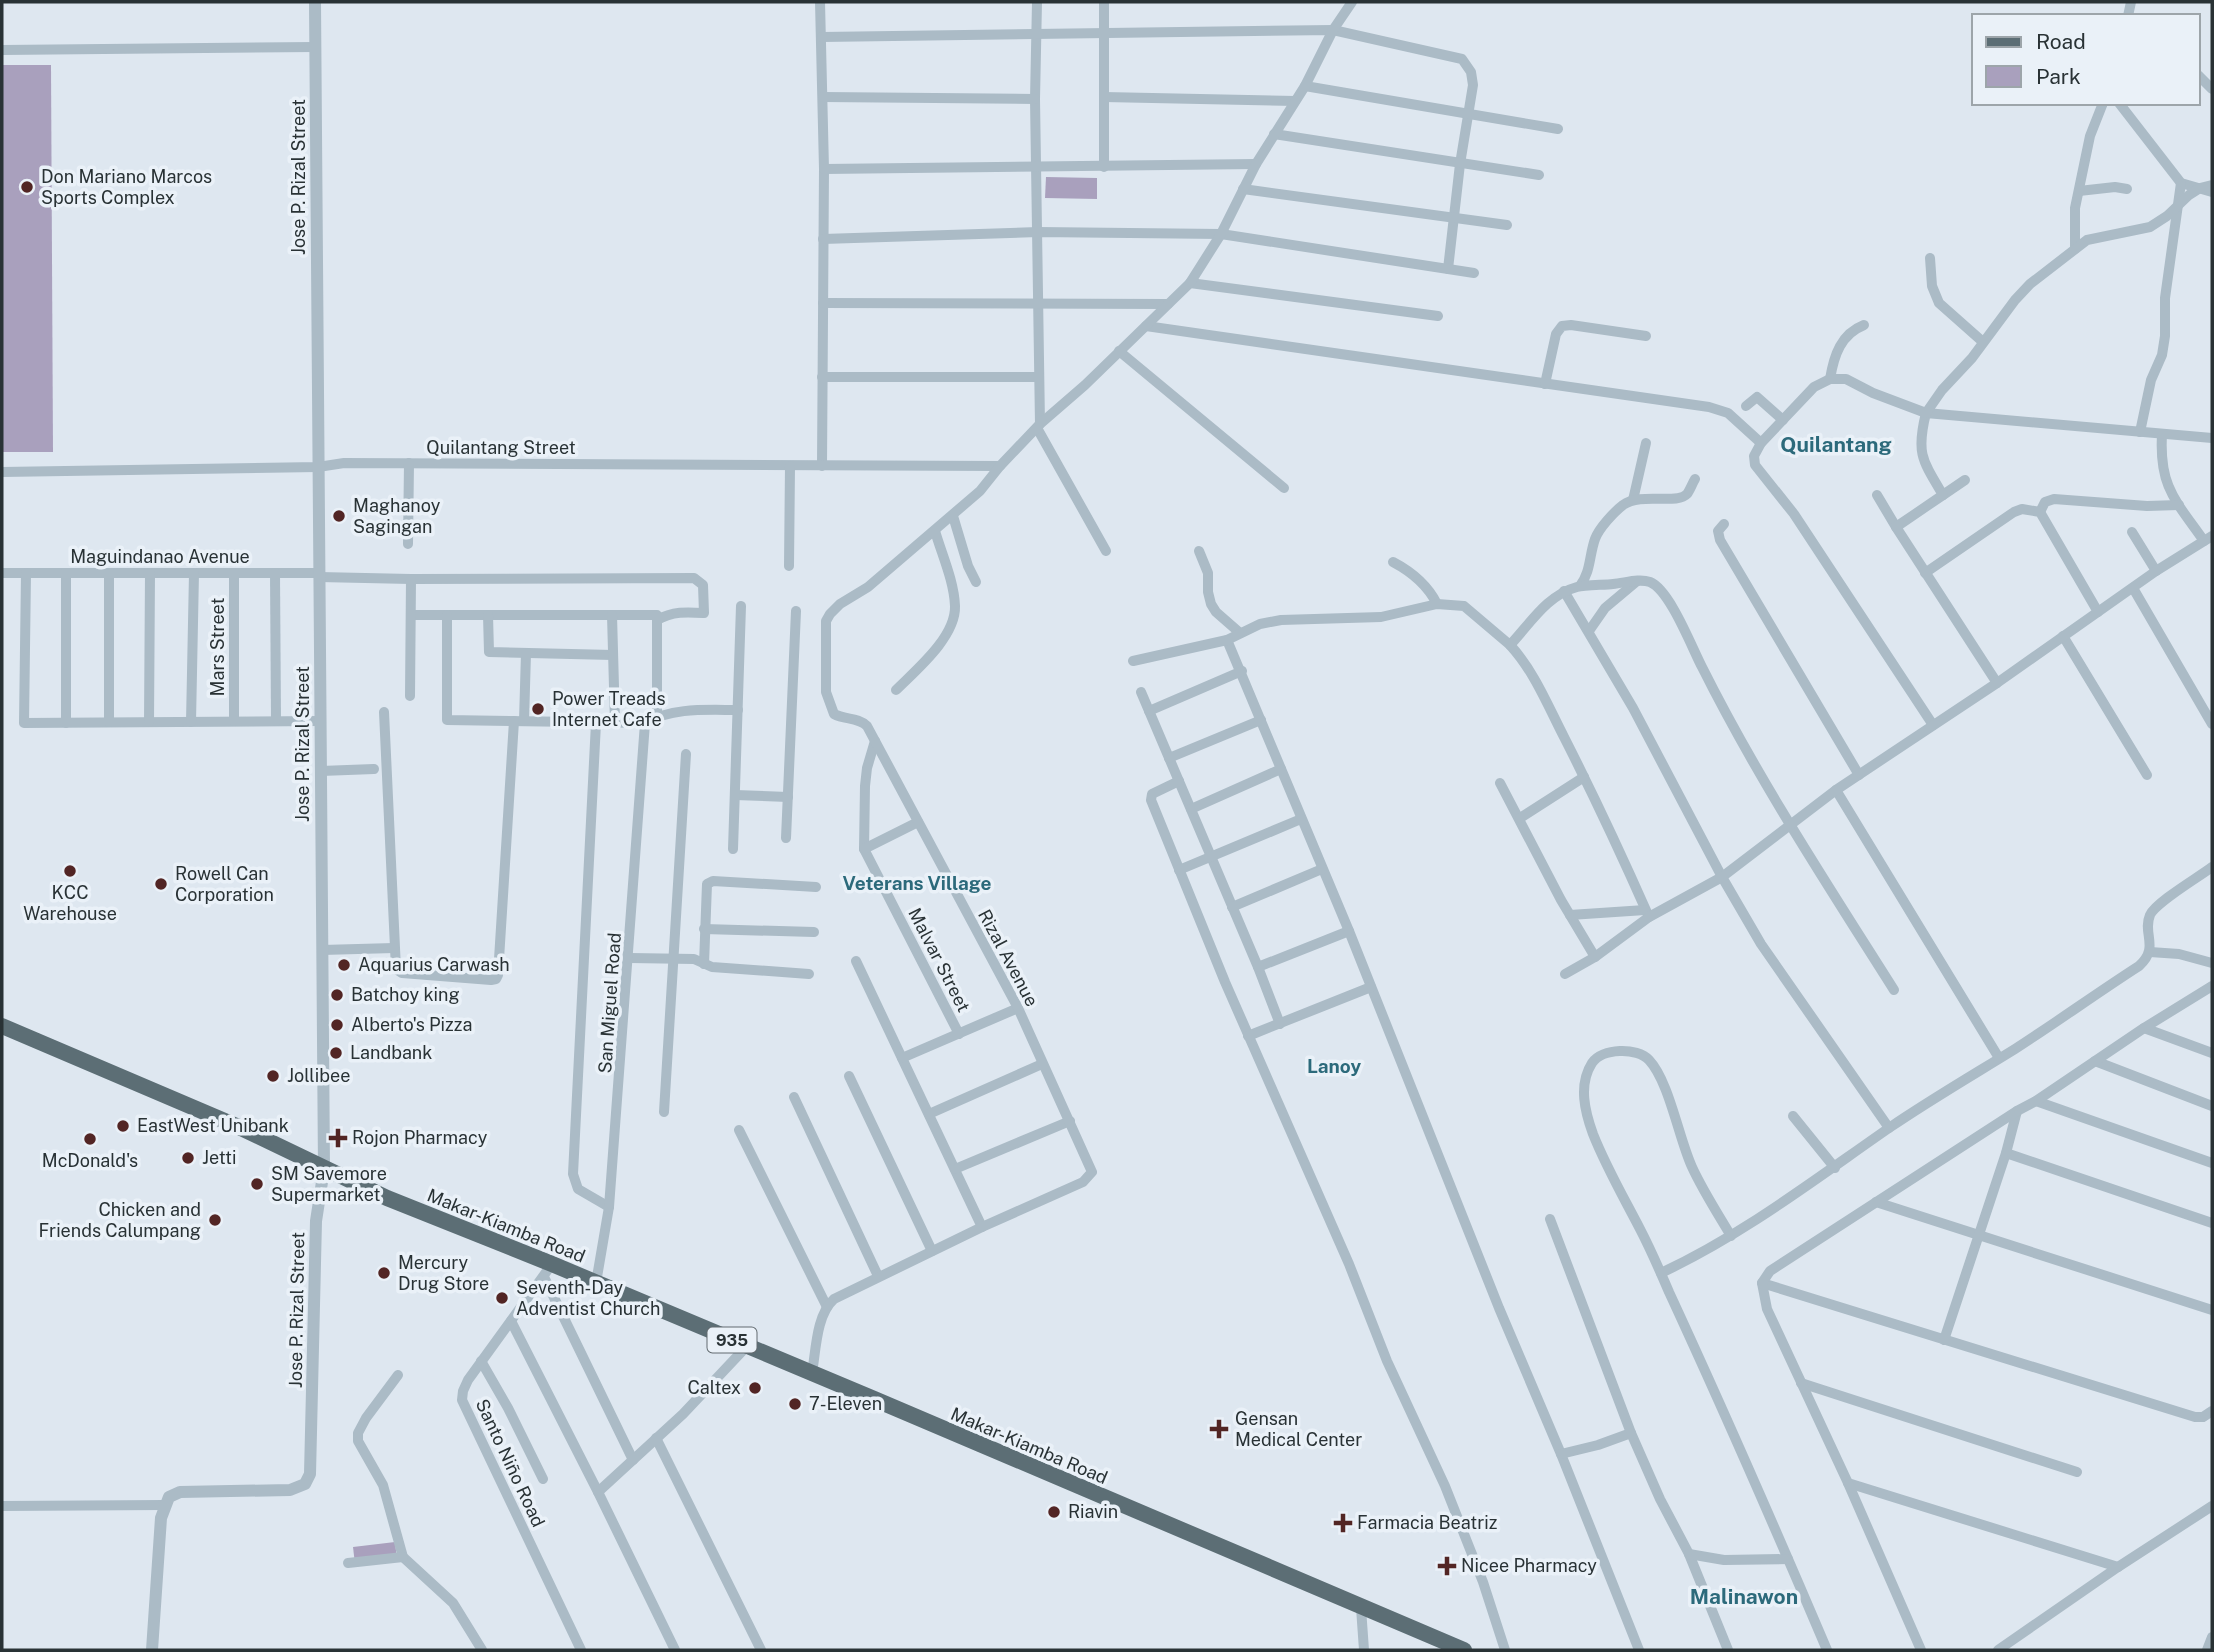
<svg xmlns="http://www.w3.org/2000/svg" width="2214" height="1652" viewBox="0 0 2214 1652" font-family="'Public Sans',sans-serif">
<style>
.green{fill:#a9a0bd}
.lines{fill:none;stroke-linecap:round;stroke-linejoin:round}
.minor{stroke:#abbbc6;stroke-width:10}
.tertiary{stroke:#abbbc6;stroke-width:12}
.primary{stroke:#5c6e75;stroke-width:16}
.poi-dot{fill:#522524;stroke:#eaf1f8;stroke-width:2.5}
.labels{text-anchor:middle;stroke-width:7;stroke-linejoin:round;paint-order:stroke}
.shield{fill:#eaf1f8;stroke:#636b70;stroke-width:2}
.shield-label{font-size:16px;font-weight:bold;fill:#293235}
.poi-label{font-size:18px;fill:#293235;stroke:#eaf1f8;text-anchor:start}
.street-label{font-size:18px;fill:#293235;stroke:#eaf1f8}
.neighbourhood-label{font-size:19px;font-weight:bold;fill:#2c6a7b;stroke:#eaf1f8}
.quarter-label{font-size:21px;font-weight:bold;fill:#2c6a7b;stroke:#eaf1f8}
</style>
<rect width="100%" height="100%" fill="#dee7f0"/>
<g class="green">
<polygon points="2,65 51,65 53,452 2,452"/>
<polygon points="1046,177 1097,178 1097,199 1045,198"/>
<polygon points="395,1542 397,1559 355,1564 353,1547"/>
</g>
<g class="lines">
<g class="minor">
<polyline points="820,2 824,169 822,466"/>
<polyline points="1037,2 1035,99 1040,424"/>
<polyline points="2128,16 2131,2"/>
<polyline points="822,37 1333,30 1462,59 1471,72 1473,85 1460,164 1448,269"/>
<polyline points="2,50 315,47"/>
<polyline points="2198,75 2212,89"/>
<polyline points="1305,86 1558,129"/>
<polyline points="823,97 1035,99"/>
<polyline points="1104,97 1295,101"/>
<polyline points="2119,103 2181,183 2212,192"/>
<polyline points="1274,134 1539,175"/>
<polyline points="1104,167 1104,2"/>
<polyline points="824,169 1256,164"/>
<polyline points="1243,189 1507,225"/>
<polyline points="2079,191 2115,187 2127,189"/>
<polyline points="823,239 1038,232 1221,234 1474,273"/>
<polyline points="2075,249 2075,208 2090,136 2103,103"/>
<polyline points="1930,258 1932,286 1939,303 1983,342"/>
<polyline points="1190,283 1438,316"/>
<polyline points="823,303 1168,304"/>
<polyline points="1146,326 1709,407 1728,413 1761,443"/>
<polyline points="1119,351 1284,488"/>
<polyline points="822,377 1039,377"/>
<path d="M1830,379C1834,355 1841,334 1864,325"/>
<polyline points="1545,384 1556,334 1562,326 1571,325 1646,336"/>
<polyline points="1746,406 1757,397 1783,420"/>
<polyline points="1037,428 1106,551"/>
<polyline points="2140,432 2151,380 2162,355 2165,336 2165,298 2181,183"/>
<path d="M2162,435C2159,487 2176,501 2204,541"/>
<polyline points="2,472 318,467 344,463 1000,466"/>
<polyline points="1877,495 1896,527"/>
<polyline points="1943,495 1965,480"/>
<polyline points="1633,500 1646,443"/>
<polyline points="2040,512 2045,502 2054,499 2147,506 2179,505"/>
<polyline points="953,516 968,566 976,582"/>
<polyline points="1724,524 1718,531 1720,540 1859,775"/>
<polyline points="2132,532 2156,571"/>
<polyline points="408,544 409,463"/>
<polyline points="1199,551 1208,573 1208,592 1211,604 1216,612 1240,633"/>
<path d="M1393,562C1412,572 1427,584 1437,604"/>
<polyline points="789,566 790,466"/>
<polyline points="2,573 319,573"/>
<polyline points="26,573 24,723 320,721"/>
<polyline points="275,573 276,721"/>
<polyline points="1925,573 2014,512 2022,509 2040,512 2098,612"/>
<path d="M319,577L411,579L694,578L703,585L704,613C687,612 673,611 657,620"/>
<path d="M1580,586C1591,571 1589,556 1595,539C1599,528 1614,512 1623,505C1641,492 1677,505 1687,494C1690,490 1692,484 1695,479"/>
<polyline points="2133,588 2212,724"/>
<polyline points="1564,591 1633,708 1722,877 1761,944 1889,1128"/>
<polyline points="411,615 657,615 657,716"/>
<path d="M447,615V720L645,723C673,707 707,710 738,710"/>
<polyline points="488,615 489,652 613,655"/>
<polyline points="612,615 615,723"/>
<polyline points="1589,631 1605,608 1636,582"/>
<polyline points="2063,636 2147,775"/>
<polyline points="1227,640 1349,931 1499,1308 1561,1454 1639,1650"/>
<path d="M1510,645C1534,671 1548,706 1564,737C1594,796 1622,856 1649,917"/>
<path d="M1133,661L1227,640L1260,624L1281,620L1381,617L1437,604L1464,606L1510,645C1530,624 1547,595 1577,587C1584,585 1604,585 1613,584C1625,583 1639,578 1650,582C1670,590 1692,648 1702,667C1758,779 1827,884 1894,990"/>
<path d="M1997,683L1896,527L1943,495C1922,460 1916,453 1926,413L2212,438"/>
<path d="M896,690C916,670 956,637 955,606C954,581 942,555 935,531"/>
<polyline points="1141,692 1258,967 1280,1024"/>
<polyline points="410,696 411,579"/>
<polyline points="1149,711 1242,671"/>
<polyline points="384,712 396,969 402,973 491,980 496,979 498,975 514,721"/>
<polyline points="234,721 234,573"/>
<polyline points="524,721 526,653"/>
<polyline points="109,722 109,573"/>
<polyline points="149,722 150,573"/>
<polyline points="191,722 194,573"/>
<polyline points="66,723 66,573"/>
<polyline points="596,723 573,1174 578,1189 609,1207"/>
<polyline points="1933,725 1794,514 1755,465 1754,456 1761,443 1814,387 1830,379 1846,379 1873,393 1926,413 1942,390 1972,358 2015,300 2030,284 2087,240 2150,227 2167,216 2189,195 2200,188 2212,185"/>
<polyline points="875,741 867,768 865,786 864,849 959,1034"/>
<polyline points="1169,758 1261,720"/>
<polyline points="321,771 374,769"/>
<polyline points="1179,781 1152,794 1151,800 1225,982 1349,1264 1387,1361 1445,1486 1483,1582 1505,1650"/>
<polyline points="1500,783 1561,900 1595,957"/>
<polyline points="1836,790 1999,1058"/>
<polyline points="735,795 788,797"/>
<polyline points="1191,809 1281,769"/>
<polyline points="1520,818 1584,777"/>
<polyline points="786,838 796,611"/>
<polyline points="733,849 741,606"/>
<polyline points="864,849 918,822"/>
<polyline points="1179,870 1301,819"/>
<polyline points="1232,907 1322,869"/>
<polyline points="1570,915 1645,910"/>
<polyline points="704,929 814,932"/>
<polyline points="322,950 394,948"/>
<polyline points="2150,952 2179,954 2212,963"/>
<polyline points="630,958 694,959 712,967 809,974"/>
<polyline points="856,961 982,1227"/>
<polyline points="704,964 707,884 713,881 816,887"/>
<polyline points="1258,967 1349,931"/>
<polyline points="1565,974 1595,957 1649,917 1722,877 1836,790 1997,683 2156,571 2212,536"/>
<polyline points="2144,1028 2212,1053"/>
<polyline points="1248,1036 1371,987"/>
<polyline points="902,1058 1018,1008"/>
<polyline points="2095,1061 2212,1106"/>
<polyline points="849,1076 932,1251"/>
<polyline points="794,1097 878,1276"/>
<polyline points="2036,1101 2212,1163"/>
<polyline points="664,1112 686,754"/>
<polyline points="929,1114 1042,1064"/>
<polyline points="1793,1116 1835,1168"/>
<polyline points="739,1130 827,1307"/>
<polyline points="2006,1153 2212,1223"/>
<polyline points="955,1169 1070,1121"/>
<polyline points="1876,1202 2212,1310"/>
<polyline points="1550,1219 1631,1433 1598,1445 1561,1454"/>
<path d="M1731,1236C1718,1214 1703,1191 1692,1167C1679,1139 1669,1081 1649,1060C1637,1047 1602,1048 1592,1063C1578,1085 1585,1112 1593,1134C1606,1167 1624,1198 1640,1229C1651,1250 1660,1271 1669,1292C1724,1411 1776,1530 1827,1650"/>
<polyline points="552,1264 468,1380 463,1391 462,1400 581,1650"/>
<path d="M1661,1273C1744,1234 1814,1180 1889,1128C1930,1100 1973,1075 2015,1049C2057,1022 2097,993 2139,966C2160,947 2142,934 2150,915C2156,902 2199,877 2212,867"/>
<polyline points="544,1277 633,1460"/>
<polyline points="596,1283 609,1207 645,723"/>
<polyline points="1762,1283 2195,1417 2203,1417 2212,1411"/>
<polyline points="511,1321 598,1492"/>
<polyline points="1944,1340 2006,1153 2017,1111"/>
<polyline points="481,1361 508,1408 543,1479"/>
<path d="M812,1373C816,1351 816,1315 834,1299L982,1227L1083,1182L1092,1172L1018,1008L867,726C858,717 845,720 834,714L826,692V621L830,614L840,604L868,587L980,491L1000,466L1040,424L1085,385L1190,283L1221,234L1256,164L1305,86L1333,30L1352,2"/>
<polyline points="398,1375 366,1418 358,1433 358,1441 383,1485 403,1557 453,1603 482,1650"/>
<polyline points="1801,1383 2077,1472"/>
<polyline points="1631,1433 1660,1499 1689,1554 1728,1650"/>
<polyline points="656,1438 761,1650"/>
<polyline points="1848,1483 2118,1567"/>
<polyline points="2,1506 164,1505"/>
<polyline points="1689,1554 1724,1560 1788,1559"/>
<polyline points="348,1563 403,1557"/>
<polyline points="1361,1608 1364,1650"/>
<polyline points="675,1650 598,1492 683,1414 747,1346"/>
<polyline points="1921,1650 1848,1483 1767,1309 1762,1283 1770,1271 2017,1111 2036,1101 2144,1028 2212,986"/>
<polyline points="1998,1650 2118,1567 2212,1506"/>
<polyline points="2207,1650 2212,1637"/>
</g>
<polyline class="tertiary" points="152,1650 161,1518 169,1497 180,1492 290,1490 305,1484 310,1474 316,1221 324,1169 315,2"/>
<polyline class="primary" points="2,1026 239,1127 387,1198 552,1264 874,1399 1464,1650"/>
</g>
<g class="poi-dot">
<circle cx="27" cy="187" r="7"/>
<circle cx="339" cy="516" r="7"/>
<circle cx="538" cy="709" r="7"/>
<circle cx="70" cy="871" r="7"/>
<circle cx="161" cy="884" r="7"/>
<circle cx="344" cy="965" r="7"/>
<circle cx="337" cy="995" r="7"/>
<circle cx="337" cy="1025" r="7"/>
<circle cx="336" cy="1053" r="7"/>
<circle cx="273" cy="1076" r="7"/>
<circle cx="123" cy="1126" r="7"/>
<path d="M334.5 1127.5h7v7h7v7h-7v7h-7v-7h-7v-7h7z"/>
<circle cx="90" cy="1139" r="7"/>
<circle cx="188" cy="1158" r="7"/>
<circle cx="257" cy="1184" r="7"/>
<circle cx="215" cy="1220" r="7"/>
<circle cx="384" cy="1273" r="7"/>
<circle cx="502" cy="1298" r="7"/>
<circle cx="755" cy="1388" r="7"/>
<circle cx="795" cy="1404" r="7"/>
<path d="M1215.5 1418.5h7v7h7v7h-7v7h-7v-7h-7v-7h7z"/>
<circle cx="1054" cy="1512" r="7"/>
<path d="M1339.5 1512.5h7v7h7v7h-7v7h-7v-7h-7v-7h7z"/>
<path d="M1443.5 1555.5h7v7h7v7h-7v7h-7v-7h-7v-7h7z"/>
</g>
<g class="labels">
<rect class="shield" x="707.5" y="1327.5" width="49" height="25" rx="5"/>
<g class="shield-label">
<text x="732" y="1346">935</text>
</g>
<g class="poi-label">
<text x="41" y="183">Don Mariano Marcos<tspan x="41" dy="21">Sports Complex</tspan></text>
<text x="353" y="512">Maghanoy<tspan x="353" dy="21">Sagingan</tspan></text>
<text x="552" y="705">Power Treads<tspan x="552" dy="21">Internet Cafe</tspan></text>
<text x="175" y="880">Rowell Can<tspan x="175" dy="21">Corporation</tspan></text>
<text x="70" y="899" text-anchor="middle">KCC<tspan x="70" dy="21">Warehouse</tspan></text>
<text x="358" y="971">Aquarius Carwash</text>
<text x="351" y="1001">Batchoy king</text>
<text x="351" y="1031">Alberto's Pizza</text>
<text x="350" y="1059">Landbank</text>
<text x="287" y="1082">Jollibee</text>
<text x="137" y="1132">EastWest Unibank</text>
<text x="352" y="1144">Rojon Pharmacy</text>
<text x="202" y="1164">Jetti</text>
<text x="90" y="1167" text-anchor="middle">McDonald's</text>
<text x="271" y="1180">SM Savemore<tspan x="271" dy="21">Supermarket</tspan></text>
<text x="201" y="1216" text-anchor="end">Chicken and<tspan x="201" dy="21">Friends Calumpang</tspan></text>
<text x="398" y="1269">Mercury<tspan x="398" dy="21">Drug Store</tspan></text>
<text x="516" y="1294">Seventh-Day<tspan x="516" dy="21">Adventist Church</tspan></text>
<text x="741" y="1394" text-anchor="end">Caltex</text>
<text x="809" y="1410">7-Eleven</text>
<text x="1235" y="1425">Gensan<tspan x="1235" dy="21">Medical Center</tspan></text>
<text x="1068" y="1518">Riavin</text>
<text x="1357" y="1529">Farmacia Beatriz</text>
<text x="1461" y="1572">Nicee Pharmacy</text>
</g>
<g class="street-label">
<text transform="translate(299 177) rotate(-90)" y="6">Jose P. Rizal Street</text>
<text x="501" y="454">Quilantang Street</text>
<text x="160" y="563">Maguindanao Avenue</text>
<text transform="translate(218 647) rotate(-90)" y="6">Mars Street</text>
<text transform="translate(303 744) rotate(-90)" y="6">Jose P. Rizal Street</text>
<text transform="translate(1008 958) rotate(62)" y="6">Rizal Avenue</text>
<text transform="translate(939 960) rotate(63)" y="6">Malvar Street</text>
<text transform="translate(610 1003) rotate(-86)" y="6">San Miguel Road</text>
<text transform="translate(506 1226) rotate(22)" y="6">Makar-Kiamba Road</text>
<text transform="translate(297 1310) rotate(-89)" y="6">Jose P. Rizal Street</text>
<text transform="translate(1029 1446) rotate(23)" y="6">Makar-Kiamba Road</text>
<text transform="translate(510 1463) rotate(65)" y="6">Santo Niño Road</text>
</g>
<g class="neighbourhood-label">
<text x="917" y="890">Veterans Village</text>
<text x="1334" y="1073">Lanoy</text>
</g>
<g class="quarter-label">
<text x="1836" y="452">Quilantang</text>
<text x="1744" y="1604">Malinawon</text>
</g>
</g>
<rect width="2214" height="1652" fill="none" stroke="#293235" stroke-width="7"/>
<rect x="1972" y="14" width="228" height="91" fill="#eaf1f8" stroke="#9da5aa" stroke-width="2"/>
<rect x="1986" y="37" width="35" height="10" fill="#5c6e75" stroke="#9da5aa" stroke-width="2"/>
<text x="2036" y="49" font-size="21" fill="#293235">Road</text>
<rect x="1986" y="66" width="35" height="21" fill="#a9a0bd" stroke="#9da5aa" stroke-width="2"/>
<text x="2036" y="84" font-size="21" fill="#293235">Park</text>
</svg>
